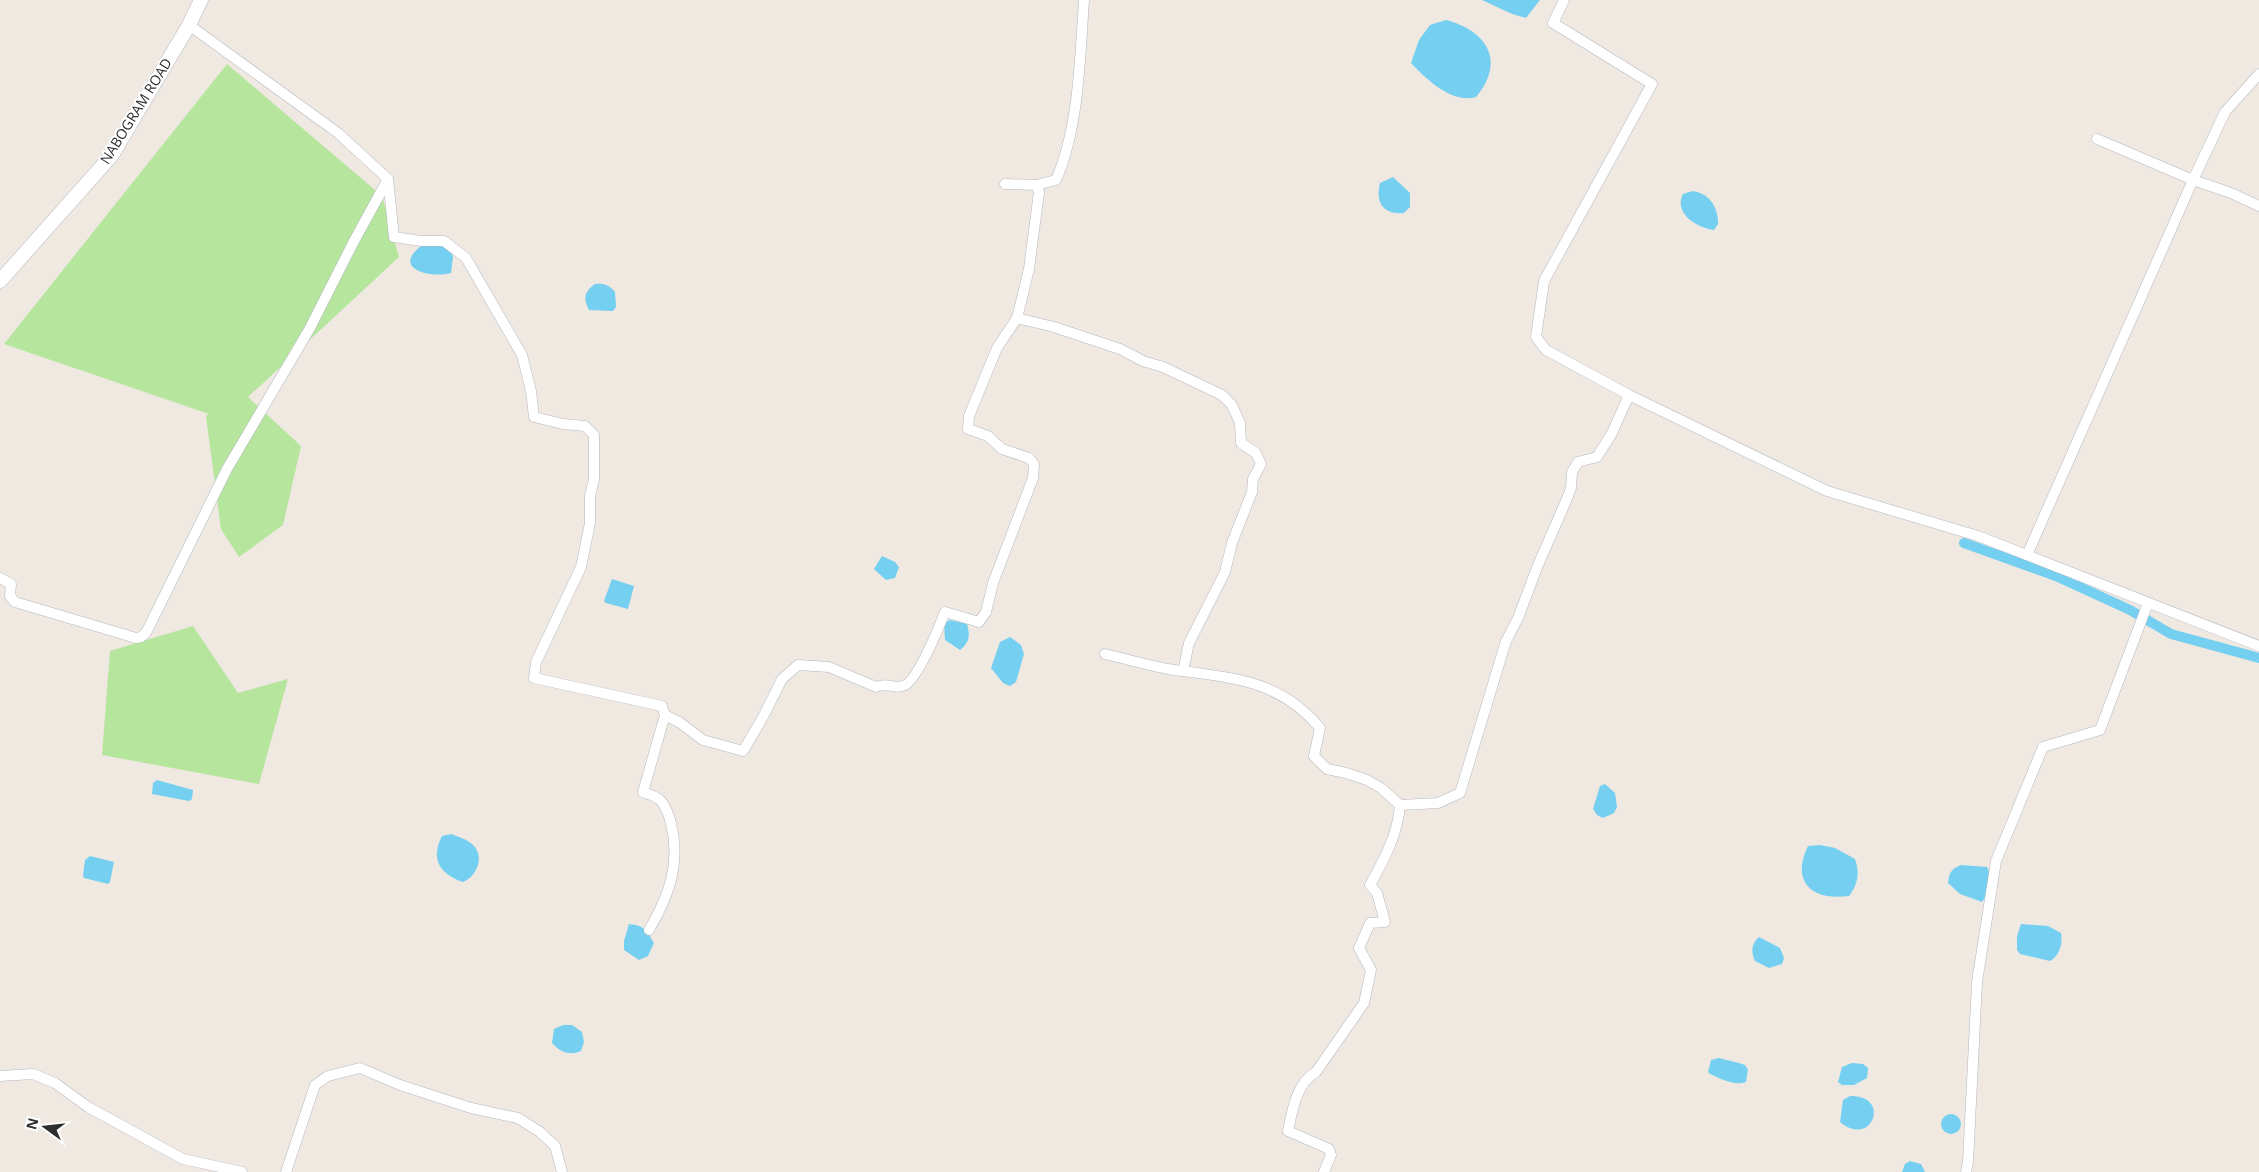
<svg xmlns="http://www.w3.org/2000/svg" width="2259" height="1172" viewBox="0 0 2259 1172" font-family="'Open Sans',sans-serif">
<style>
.green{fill:#b6e59e}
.water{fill:#75cff0}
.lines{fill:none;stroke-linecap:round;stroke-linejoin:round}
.canal{stroke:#75cff0;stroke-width:10}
.street-casing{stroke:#b4b7c1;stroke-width:11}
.secondary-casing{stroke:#b4b7c1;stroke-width:15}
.street{stroke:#fff;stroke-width:10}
.secondary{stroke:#fff;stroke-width:14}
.labels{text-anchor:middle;stroke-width:4;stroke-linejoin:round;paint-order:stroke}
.street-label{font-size:14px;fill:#2e2e2e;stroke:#fff}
</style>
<rect width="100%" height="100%" fill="#efe9e1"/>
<g class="green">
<polygon points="227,64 382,196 399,257 248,397 301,446 283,525 239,557 221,529 206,416 209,414 4,344"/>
<polygon points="193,626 238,693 288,679 259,784 102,755 110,651"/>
</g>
<g class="water">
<polygon points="1482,0 1540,0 1526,18 1512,14"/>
<path d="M1446,20C1487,31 1506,61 1476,97C1452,104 1426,79 1411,63L1419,40L1430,25Z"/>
<path d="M1393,177L1410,193V207L1404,213C1383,215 1375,202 1380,183Z"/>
<path d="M1693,191C1710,194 1718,207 1718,224L1714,230C1697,228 1673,213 1683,194Z"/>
<path d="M424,244H434L449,247L453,257L451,273C427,279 390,267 424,244Z"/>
<path d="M595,284C604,283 609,285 615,292L616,307L613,311L589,310C583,298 584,292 595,284Z"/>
<polygon points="882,556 895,562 899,567 895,578 886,580 874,569"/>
<polygon points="612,579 634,586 628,609 606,603 604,601"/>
<path d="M950,620L967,624C970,635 970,642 960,650L945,640L944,623Z"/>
<polygon points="1010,637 1021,645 1024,654 1016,682 1010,686 1003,683 991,668 1000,642"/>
<polygon points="157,780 193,790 192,799 189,801 152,794 153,783"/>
<polygon points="1605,784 1615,793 1617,807 1614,813 1603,818 1597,815 1593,809 1600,786"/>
<path d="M451,834C459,837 467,839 473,845C485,857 477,876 463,882C440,874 430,859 442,836Z"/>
<path d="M1820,845L1835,848L1855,859C1860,873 1858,884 1849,896C1813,901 1790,883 1808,846Z"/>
<polygon points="90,856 114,862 110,882 108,884 84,878 83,875 85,860"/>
<path d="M1961,865L1987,867C1992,875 1988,895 1982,902L1960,894L1948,883C1949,873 1951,869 1961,865Z"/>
<path d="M629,924C645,926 646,929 654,943L648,956L639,960L624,950V941Z"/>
<path d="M2021,924L2048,926L2061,933C2063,944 2059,956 2050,961L2020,954L2017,950V936Z"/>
<path d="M1759,937L1780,948L1784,958L1782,964L1769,968L1755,961C1751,952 1751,944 1759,937Z"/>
<path d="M563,1025H572L582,1032L584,1042L581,1051C569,1056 560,1052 552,1043L554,1029Z"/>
<path d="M1719,1058L1739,1063L1745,1065L1748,1070L1746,1082C1734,1086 1721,1079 1710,1074L1708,1072L1711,1060Z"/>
<polygon points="1852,1063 1863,1064 1868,1068 1867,1078 1854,1085 1842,1085 1838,1082 1842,1067"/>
<path d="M1850,1096C1892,1095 1872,1149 1840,1122L1843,1100Z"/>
<circle cx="1951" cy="1124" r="10"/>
<polygon points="1910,1161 1921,1164 1925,1172 1902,1172 1905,1164"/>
</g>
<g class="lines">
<polyline class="canal" points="1964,543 2056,576 2130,610 2171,634 2259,658"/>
<defs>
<g id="street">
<polyline points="1564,0 1553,23 1652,84 1544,281 1536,337 1546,350 1629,395 1827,491 1978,536 2259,646"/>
<path d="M189,25L338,133L388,179L394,237L421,241H444L466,258L522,355L531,391L534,417L563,424L585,426L594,435V479L590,496V523L581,567L536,662L534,678L662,706L665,715L643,792C648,794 656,796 660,800C665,805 670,817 671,824C681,863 669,896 649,930"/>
<polyline points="2259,74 2225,112 2193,180 2231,193 2259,206"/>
<path d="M1036,185L1056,180C1079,128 1080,57 1084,0"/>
<polyline points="1017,318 1054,327 1120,349 1143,361 1163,367 1222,395 1232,405 1240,423 1241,443 1256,453 1261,464 1253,479 1252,492 1232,543 1225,572 1189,643 1183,671"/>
<polyline points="2027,555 2193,180 2097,139"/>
<polyline points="0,578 11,584 10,596 15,602 136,638 141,637 146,633 227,469 310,328 353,243 388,179"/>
<path d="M1105,654C1126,659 1147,665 1168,669C1228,678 1277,677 1320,728L1314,756L1327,769L1346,773L1367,780L1381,788L1400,805C1398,834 1384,860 1370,885L1377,893L1385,922L1370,923L1359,948L1371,970L1364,1003L1316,1072C1297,1082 1292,1111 1288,1131L1329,1149L1331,1155L1324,1172"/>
<path d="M665,715L679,722L703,740L743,751L763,717L782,679L798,665L829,667L876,687C888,682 892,689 903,686C917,682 939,627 945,612L979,622L986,612L993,583L1033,478L1034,464L1029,458L1002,449L988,436L968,429L969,416L997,348L1017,318L1029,269L1039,192L1036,185L1005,184"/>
<polyline points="1400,805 1438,803 1460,793 1506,641 1518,618 1538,565 1566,501 1571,488 1572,472 1578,462 1597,457 1612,433 1629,395"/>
<polyline points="0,1076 33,1074 55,1083 88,1107 183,1159 242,1172"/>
<polyline points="286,1172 315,1085 328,1076 360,1068 400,1085 471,1108 518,1118 540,1132 555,1146 562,1172"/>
<polyline points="1966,1172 1968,1162 1977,982 1996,861 2043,747 2100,730 2148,603"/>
</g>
<polyline id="secondary" points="0,281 112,155 189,25 201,0"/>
</defs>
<use href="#street" class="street-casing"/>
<use href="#secondary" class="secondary-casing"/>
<use href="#street" class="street"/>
<use href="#secondary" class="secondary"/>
</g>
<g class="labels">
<g class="street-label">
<text transform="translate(136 111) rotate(-58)" y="5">NABOGRAM ROAD</text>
</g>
</g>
<g transform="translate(45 1127) rotate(285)" stroke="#ffffff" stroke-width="4" paint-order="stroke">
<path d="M0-4L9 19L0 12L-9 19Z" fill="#2e2e2e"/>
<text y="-8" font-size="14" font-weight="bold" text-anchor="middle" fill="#2e2e2e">N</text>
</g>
</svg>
